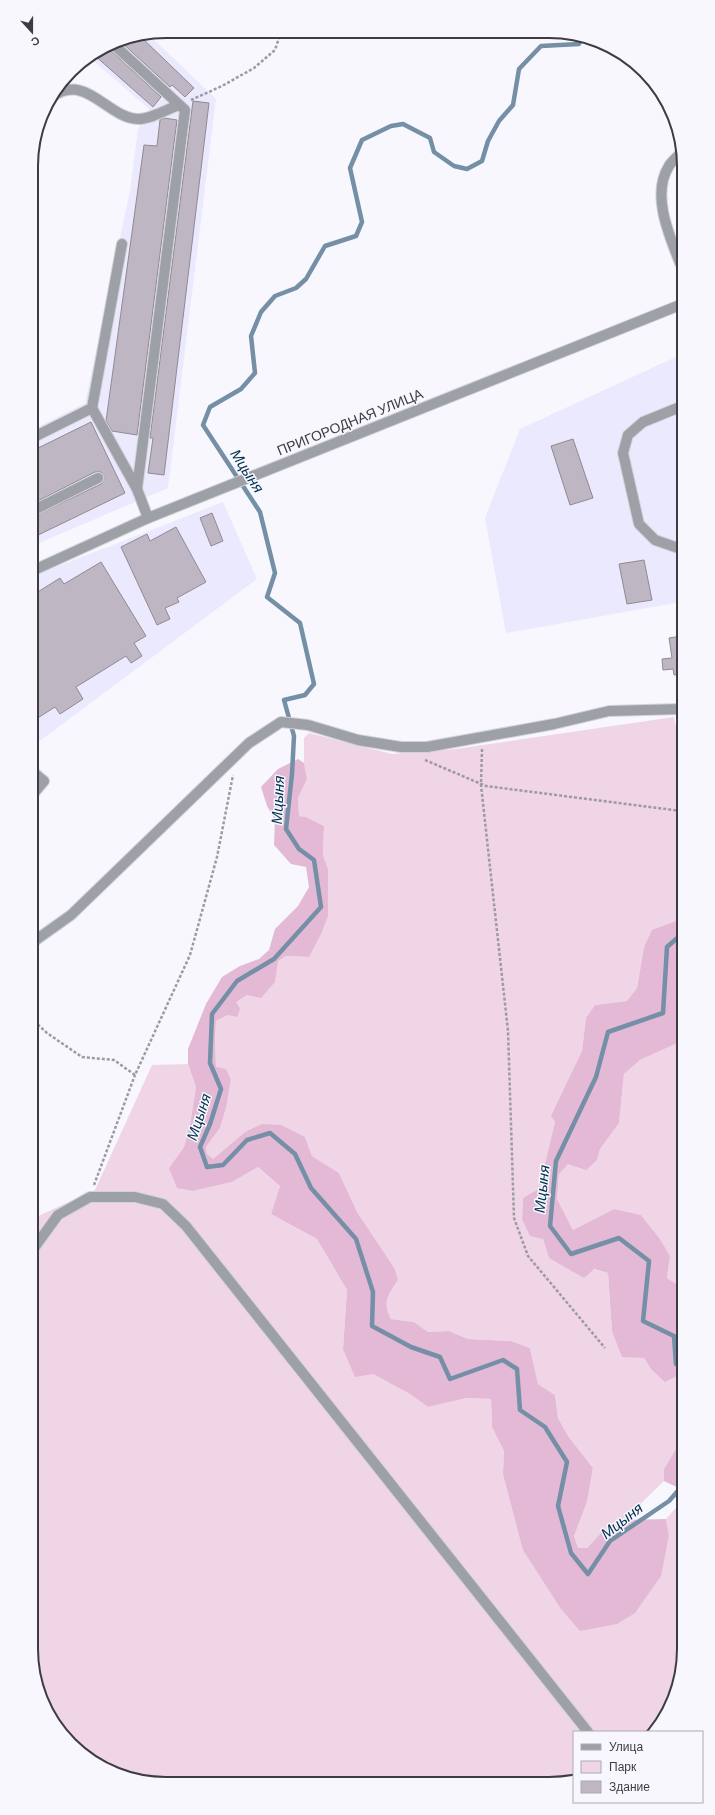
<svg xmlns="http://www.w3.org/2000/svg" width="715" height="1815" viewBox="0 0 715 1815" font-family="Barlow,sans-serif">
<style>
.built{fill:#ebe9fe}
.green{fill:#f0d5e6}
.forest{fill:#e3b9d5}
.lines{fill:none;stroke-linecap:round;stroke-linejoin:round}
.stream{stroke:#758fa6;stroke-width:4.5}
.building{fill:#bfb6c3;stroke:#918994}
.minor-casing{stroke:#d2d2d8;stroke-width:12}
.path{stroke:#9b9ba1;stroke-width:2.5;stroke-dasharray:3 2;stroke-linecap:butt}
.minor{stroke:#9da0a6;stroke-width:10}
.labels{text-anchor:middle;stroke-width:3;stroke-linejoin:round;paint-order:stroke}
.street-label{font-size:14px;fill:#3c3c42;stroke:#f7f7fd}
.water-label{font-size:15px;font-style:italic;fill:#002f4d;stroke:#f7f7fd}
.rim{fill:none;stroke:#3c3c42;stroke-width:2}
</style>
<rect width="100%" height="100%" fill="#f7f7fd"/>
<g class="built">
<polygon points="148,34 216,99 168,488 32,546 32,430 85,403 130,191 138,129 149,109 89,57 114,41"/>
<polygon points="680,355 681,602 506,633 485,518 520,429"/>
<polygon points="223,502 257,579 33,746 32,578 41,573"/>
</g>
<g class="green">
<path d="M674,717L681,752L682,917L644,947L637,988L627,1001L595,1005L586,1018L582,1051L552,1116L555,1122L542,1176V1188L523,1198L522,1219L543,1239L549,1258L608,1273L612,1331L644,1358L651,1369L683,1376V1440L680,1442L664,1469V1481L624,1520L600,1534L587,1548L578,1549L574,1536L587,1502L593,1468L568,1436L558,1418L555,1395L538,1384L530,1348L511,1341L468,1339L449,1331L428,1332L414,1322L391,1319C382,1302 388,1295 398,1280L395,1269L357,1212L339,1173L312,1156L305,1137L245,1132L213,1159L207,1154L206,1147L220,1128L226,1108L231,1080L216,1068L215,1041L216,1021L228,1015L235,1002L247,995L275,982L277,961L286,956L309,957L328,869L323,855L324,826L306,817L299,816L298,798L307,779L304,763V738L309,733L392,754L456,749Z"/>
<polygon points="682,1041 683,1319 678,1309 680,1286 667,1278 670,1256 660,1239 641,1215 614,1209 573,1230 557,1199 559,1173 568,1164 597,1160 600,1149 619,1123 624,1074 640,1060"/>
<polygon points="188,1064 196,1087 190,1125 184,1147 169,1168 193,1191 232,1182 258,1167 280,1186 271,1214 317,1239 347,1290 343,1349 373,1374 410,1394 428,1407 467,1398 491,1399 492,1427 504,1451 503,1474 561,1608 669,1535 666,1519 683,1500 684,1658 674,1701 654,1732 574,1732 574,1780 140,1781 106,1770 71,1745 36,1684 34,1218 95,1190 152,1065"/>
</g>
<g class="forest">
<path d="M298,759L304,763L307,779L298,798L299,816L306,817L324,826L323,855L328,869V916L321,934L309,957L286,956L278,961L275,982L261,998L247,995L236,1002L240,1009L237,1017L228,1015L216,1021L215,1041L216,1067L226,1069L231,1080L226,1108L220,1128L206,1147L207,1154L213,1159L245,1132L262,1124L281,1125L305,1137L312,1156L339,1173L357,1212L395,1269L398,1280C388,1295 382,1302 391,1319L414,1322L428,1332L449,1331L468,1339L511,1341L530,1348L538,1384L555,1395L558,1418L568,1436L593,1468L587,1502L574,1536L578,1548H587L600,1534L624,1520L666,1519L669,1535L661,1576L635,1613L617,1624L580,1631L561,1609L523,1550L503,1474L504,1451L492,1427L491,1399L467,1398L428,1407L410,1394L373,1374L355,1377L343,1349L347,1290L317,1239L271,1214L280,1186L258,1167L232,1182L193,1191L177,1188L169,1168L184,1147L190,1125L196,1087L188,1064V1049L206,1004L222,977L240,966L259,959L269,950L275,929L298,906L309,887L306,867L291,864L274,845L275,820L267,806L261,787L278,769Z"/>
<polygon points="682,917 682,1041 640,1060 624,1074 619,1123 600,1149 597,1160 586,1170 568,1164 559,1174 557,1199 573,1230 614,1209 641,1215 660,1239 670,1256 667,1278 680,1286 678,1309 683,1319 683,1376 677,1376 665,1382 651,1369 644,1358 622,1357 612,1331 608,1273 594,1269 584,1278 549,1258 543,1239 530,1236 522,1219 523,1198 542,1187 542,1176 555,1122 551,1116 582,1051 586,1018 595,1005 627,1001 637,988 644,947 652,930 679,920"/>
<polygon points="683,1440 683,1490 664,1481 664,1469 680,1442"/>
</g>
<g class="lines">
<g class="stream">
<polyline points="582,36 579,44 541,46 519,69 513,105 499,121 488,141 482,161 467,169 454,166 434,152 430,138 403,124 391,126 362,140 350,168 362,222 356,236 325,246 306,279 296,288 275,296 261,312 251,336 255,373 241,389 210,407 203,425 260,512 275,573 267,597 300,623 314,684 305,695 284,700 294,736 292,774 286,829 299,849 314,860 321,907 274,959 237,981 212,1014 210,1063 221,1089 210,1124 200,1147 207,1167 223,1165 247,1140 270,1133 295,1154 311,1188 356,1239 373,1292 372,1326 411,1347 440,1357 450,1379 503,1360 517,1369 520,1410 545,1427 567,1462 558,1506 571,1553 588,1574 610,1541 669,1501 683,1485"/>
<polyline points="682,934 667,947 663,1013 608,1032 596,1077 556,1161 550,1226 571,1254 619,1238 649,1261 643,1321 674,1336 676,1364 683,1365"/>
</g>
</g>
<g class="building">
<polygon points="140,36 194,88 185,97 172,85 170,87 119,40"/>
<polygon points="106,46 161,97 153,107 93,54"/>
<polygon points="193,101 209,103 164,475 148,473 153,438 150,438"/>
<polygon points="164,118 177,120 137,435 112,431 106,421 144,145 157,146 160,120"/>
<polygon points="91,422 125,493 32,538 32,517 101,484 104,478 101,472 95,472 32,504 32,451"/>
<polygon points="573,439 593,498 570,505 551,446"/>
<polygon points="212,513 223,541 211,546 200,518"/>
<polygon points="176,527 206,582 177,598 179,602 165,608 170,619 157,625 121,547 147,534 150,541"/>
<polygon points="644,560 652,600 627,604 619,564"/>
<polygon points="101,562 146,636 134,643 142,656 131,663 126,656 76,687 83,699 60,714 55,707 33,721 33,595 60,578 64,584"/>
<polygon points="681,636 681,674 674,675 673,669 663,670 662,659 672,658 669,638"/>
</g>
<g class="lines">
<defs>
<g id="minor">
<polyline points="112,43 185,110 137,489 148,518"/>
<path d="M52,97C86,72 107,118 138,119C152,119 167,109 179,105"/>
<polyline points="43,113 49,101"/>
<path d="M680,154C676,158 671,162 669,166C651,194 669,235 680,263"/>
<polyline points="680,407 643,422 628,435 623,453 639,524 655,540 681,549"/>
<polyline points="92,408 137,489"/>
<polyline points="32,438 92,408 122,244"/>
<polyline points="32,511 98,478"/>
<polyline points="32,571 148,518 680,305"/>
<polyline points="33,772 44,781 33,794"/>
<polyline points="33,942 71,915 249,743 281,722 308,725 358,740 401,747 427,747 554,724 609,711 681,709"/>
<polyline points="34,1248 58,1215 90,1197 135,1197 163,1204 186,1226 588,1732"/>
</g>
</defs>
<use href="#minor" class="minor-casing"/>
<g class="path">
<polyline points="191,100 222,86 254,68 275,50 281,32"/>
<polyline points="482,749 481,785 508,1031 514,1218 528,1256 605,1348"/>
<polyline points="425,760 486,786 681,811"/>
<polyline points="34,1021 47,1033 82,1057 114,1060 135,1075 190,955 217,857 233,775"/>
<polyline points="94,1185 135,1075"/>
</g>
<use href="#minor" class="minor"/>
</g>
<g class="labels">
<g class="street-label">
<text transform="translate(350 422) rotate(-22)" y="5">ПРИГОРОДНАЯ УЛИЦА</text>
</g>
<g class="water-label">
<text transform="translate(247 471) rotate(57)" y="5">Мцыня</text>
<text transform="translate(278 800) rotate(-87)" y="5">Мцыня</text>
<text transform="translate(199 1117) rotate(-72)" y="5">Мцыня</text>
<text transform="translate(542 1189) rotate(-84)" y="5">Мцыня</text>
<text transform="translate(622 1521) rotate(-38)" y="5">Мцыня</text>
</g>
</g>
<path d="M0 0H715V1815H0ZM166 38H549A128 128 0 0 1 677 166V1649A128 128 0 0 1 549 1777H166A128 128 0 0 1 38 1649V166A128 128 0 0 1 166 38Z" fill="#f7f7fd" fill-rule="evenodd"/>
<path class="rim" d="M166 38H549A128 128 0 0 1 677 166V1649A128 128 0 0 1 549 1777H166A128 128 0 0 1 38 1649V166A128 128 0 0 1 166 38Z"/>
<rect x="573" y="1731" width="130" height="72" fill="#f7f7fd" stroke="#acacb2"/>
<rect x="581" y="1744" width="20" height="6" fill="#9da0a6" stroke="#acacb2"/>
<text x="609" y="1751" font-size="12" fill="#3c3c42">Улица</text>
<rect x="581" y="1761" width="20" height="12" fill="#f0d5e6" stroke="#acacb2"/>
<text x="609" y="1771" font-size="12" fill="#3c3c42">Парк</text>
<rect x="581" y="1781" width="20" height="12" fill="#bfb6c3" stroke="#acacb2"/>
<text x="609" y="1791" font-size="12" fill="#3c3c42">Здание</text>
<g transform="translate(32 32) rotate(159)" stroke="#f7f7fd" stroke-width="3" paint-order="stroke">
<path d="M0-3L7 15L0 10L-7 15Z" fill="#3c3c42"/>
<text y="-6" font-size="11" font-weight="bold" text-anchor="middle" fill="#3c3c42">С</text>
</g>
</svg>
